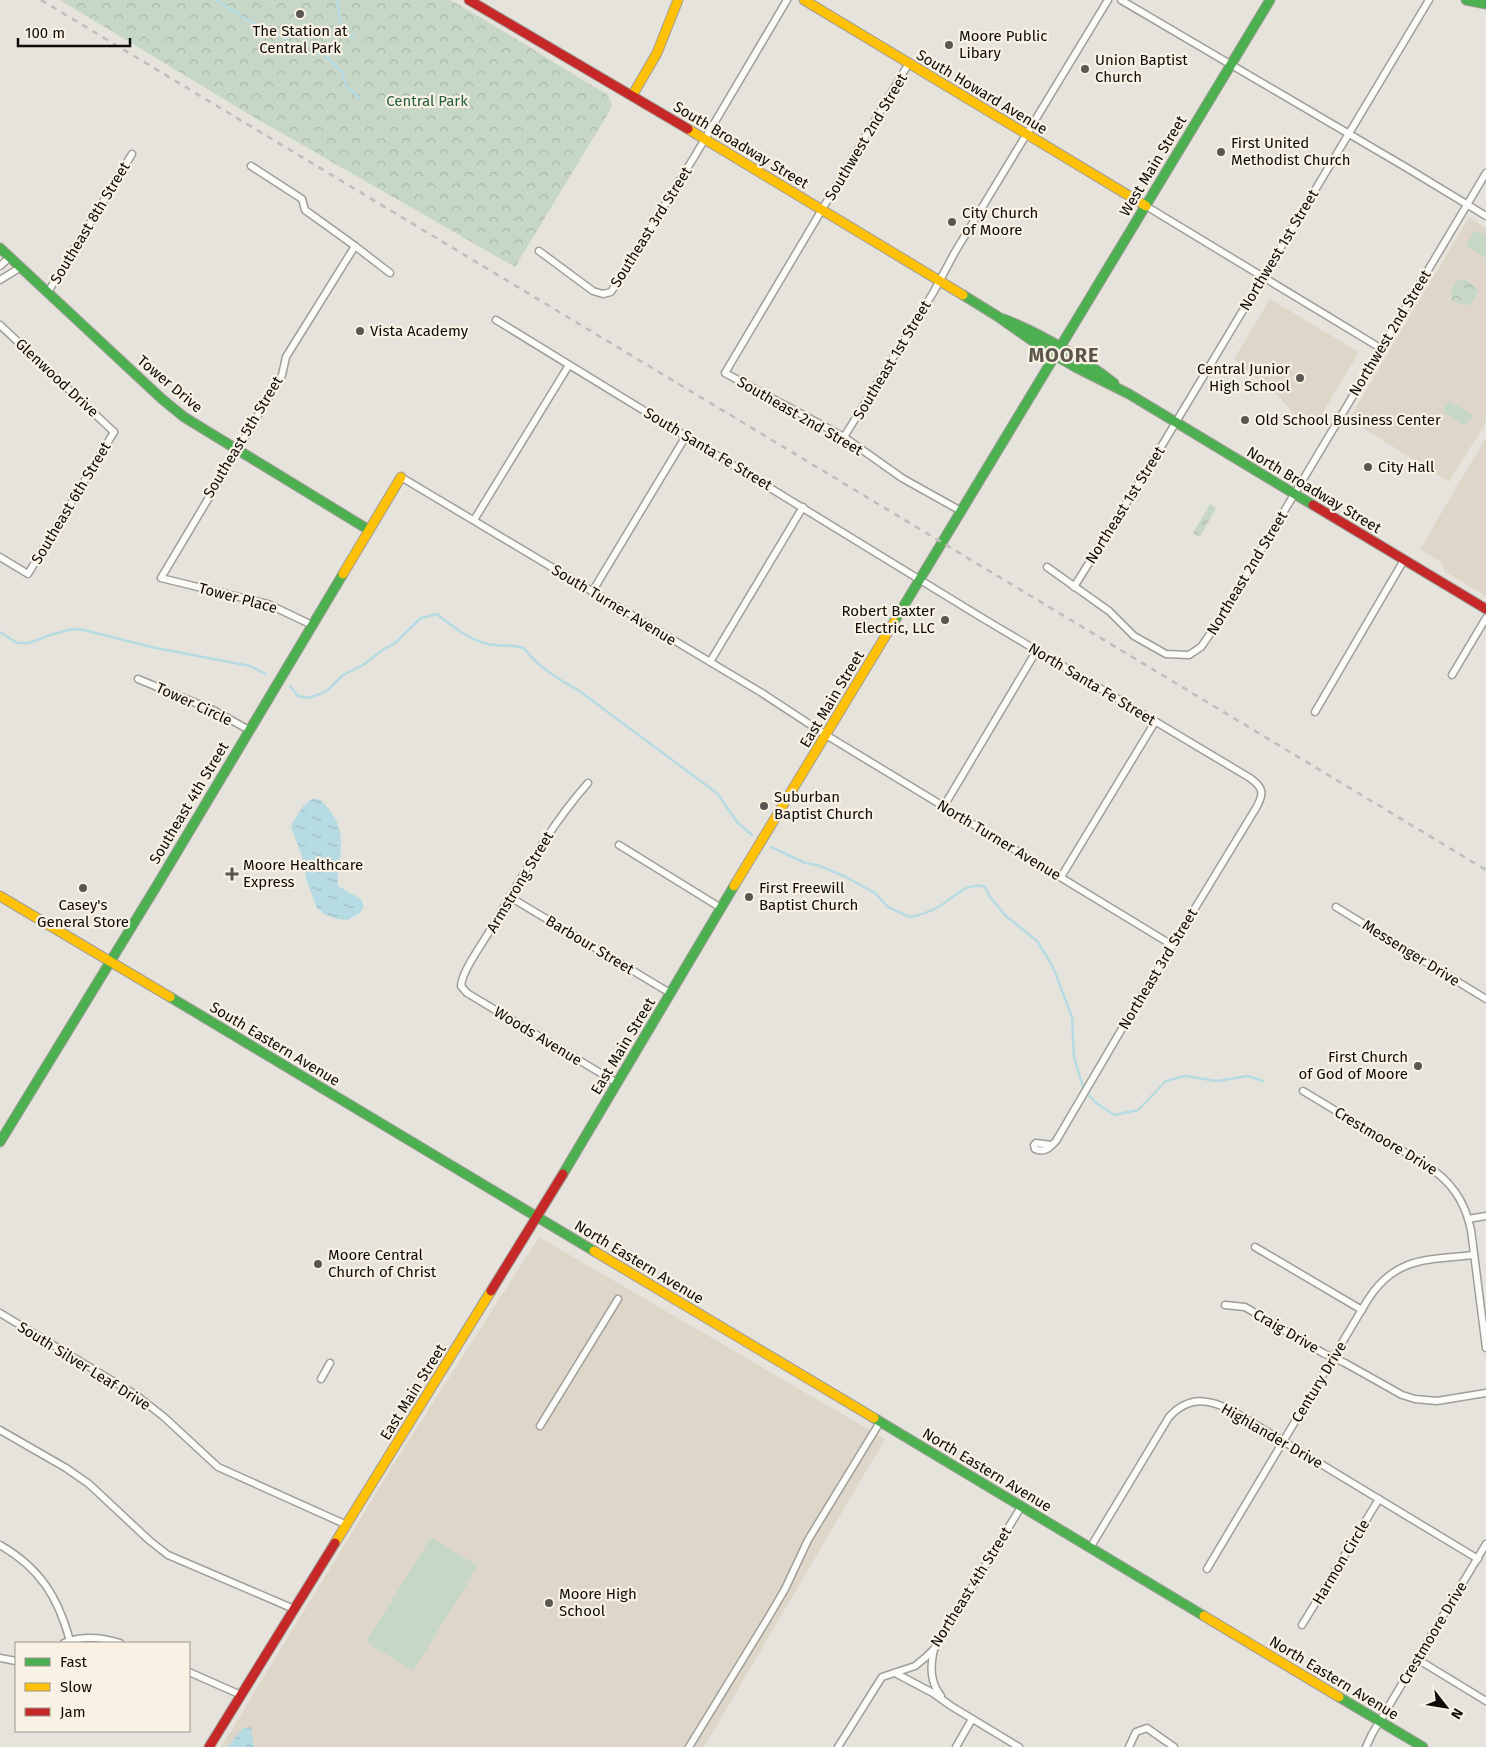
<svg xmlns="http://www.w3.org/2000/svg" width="1486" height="1747" viewBox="0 0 1486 1747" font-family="'Fira Sans',sans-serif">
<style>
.built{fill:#ded7c9}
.park{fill:url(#park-crowns)}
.pitch{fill:#c6d7c7}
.water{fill:url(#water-ripples)}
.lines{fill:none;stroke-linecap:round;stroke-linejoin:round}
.stream{stroke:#b7dbe2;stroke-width:2.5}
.street-casing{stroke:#a09e98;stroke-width:9}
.fast-casing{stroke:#a09e98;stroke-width:11}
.slow-casing{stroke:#a09e98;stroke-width:11}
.jam-casing{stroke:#a09e98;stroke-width:11}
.street{stroke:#fbfbfa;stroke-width:6}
.fast{stroke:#4caf50;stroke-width:9}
.slow{stroke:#ffc107;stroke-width:9}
.jam{stroke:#c62828;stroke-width:9}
.rail{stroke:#bfbebc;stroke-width:2.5;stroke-dasharray:6 6;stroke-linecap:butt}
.poi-dot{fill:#5a5752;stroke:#f9f1e4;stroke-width:2}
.labels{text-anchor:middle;stroke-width:4.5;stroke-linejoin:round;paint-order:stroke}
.poi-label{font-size:15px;fill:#0e0c08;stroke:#f9f1e4;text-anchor:start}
.street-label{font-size:15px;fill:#0e0c08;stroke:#f9f1e4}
.park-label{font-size:15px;fill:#23613d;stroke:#f9f1e4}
.district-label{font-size:20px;font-weight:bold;letter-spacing:1px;fill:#5c564b;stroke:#f9f1e4}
</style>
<defs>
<pattern id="park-crowns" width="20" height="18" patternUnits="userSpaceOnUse" patternTransform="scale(1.25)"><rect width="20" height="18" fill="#c6d7c7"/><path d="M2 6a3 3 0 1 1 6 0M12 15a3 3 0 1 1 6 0" fill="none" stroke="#a9b7a9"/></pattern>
<pattern id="water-ripples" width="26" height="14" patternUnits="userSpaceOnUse" patternTransform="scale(1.25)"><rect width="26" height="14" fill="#b7dbe2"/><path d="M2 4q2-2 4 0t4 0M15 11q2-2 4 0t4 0" fill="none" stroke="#9cbbc0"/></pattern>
</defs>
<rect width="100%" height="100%" fill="#e6e3dc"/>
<g class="built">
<polygon points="1469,217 1486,228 1486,422 1449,482 1349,419"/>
<polygon points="1270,299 1359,352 1314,427 1295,415 1278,396 1234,359"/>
<polygon points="1486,438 1486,596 1445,572 1442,563 1420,549"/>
<polygon points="539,1237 885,1439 704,1747 221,1747 390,1470"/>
</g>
<g class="park">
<path d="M60,0H450C504,30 555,64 608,95L612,105L610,110L515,267L257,119Z"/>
<polygon points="1464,279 1479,290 1472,302 1465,306 1452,300 1451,292 1456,282"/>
<polygon points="1210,504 1216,508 1200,537 1193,533"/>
</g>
<g class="pitch">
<polygon points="1475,230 1486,236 1486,258 1466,246"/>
<polygon points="1449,401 1473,415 1466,426 1443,412"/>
<polygon points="431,1537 478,1566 413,1671 366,1642"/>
</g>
<g class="water">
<path d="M312,799C320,798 323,802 328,808C344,827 342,844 339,867C338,874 337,879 338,886L361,899L363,904L364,907L360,913L348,920L337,919L324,914L317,908L307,882L302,856L291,827L292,823L304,805Z"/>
<polygon points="251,1727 254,1747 227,1747 243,1728"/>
</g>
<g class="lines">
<g class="stream">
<polyline points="216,0 251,22 267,30 282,35 299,54 323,53 342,72 346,86 359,97"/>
<polyline points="337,0 342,30 353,38"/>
<polyline points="0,632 17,643 29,643 53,634 73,629 84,630 151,647 250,666 266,674"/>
<path d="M290,686L298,696L303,697L307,698L320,694L328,690L343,675L363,665L381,651L395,643L421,618L437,614C452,626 469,640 488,644C500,647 512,644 524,648C537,666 559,680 578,690L718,794L737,822L752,835"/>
<path d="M771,847L805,863L817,865L844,876L875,893L888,907L910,917C921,915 930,912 940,906C953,898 967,881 985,887L990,897L1006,916L1037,941L1053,967L1072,1017L1074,1057L1084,1090L1096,1103L1114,1115L1138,1110L1166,1081L1185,1076L1217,1081L1248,1076L1263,1081"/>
</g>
<defs>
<g id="street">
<polyline points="1121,0 1407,168 1486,216"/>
<polyline points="909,63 725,373 844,437 902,478 961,511"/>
<polyline points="251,166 302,199 305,210 355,246 390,273"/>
<polyline points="1146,206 1382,349"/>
<polyline points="539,251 593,291 603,294 611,292 696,154 787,0"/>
<polyline points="0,266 10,257"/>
<polyline points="0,280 21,267"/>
<polyline points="48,292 132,154"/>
<path d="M496,320L979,616L1250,778C1264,788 1264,794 1256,808L1130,1015L1056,1141C1049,1148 1045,1153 1035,1149L1034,1145L1036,1143L1051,1145"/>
<polyline points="0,325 114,432 28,574 0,557"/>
<polyline points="844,437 933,293 955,252 1108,0"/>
<polyline points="401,477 762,693 826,735 1172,945"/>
<polyline points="474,520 569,365"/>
<polyline points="1047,567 1109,611 1134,636 1166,654 1189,655 1201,647 1215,627 1486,173"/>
<polyline points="1074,587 1155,457 1429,0"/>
<polyline points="592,592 686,436"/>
<polyline points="312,625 268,604 161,578 282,375 286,357 355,246"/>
<polyline points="710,662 803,507"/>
<polyline points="1452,675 1486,618"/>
<polyline points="138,679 215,711 249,730"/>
<polyline points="1315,712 1404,560"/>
<path d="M588,783C548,828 520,881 489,932C481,946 462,971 461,986L467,993L617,1083"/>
<polyline points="944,806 1037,650"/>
<polyline points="619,845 721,908"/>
<polyline points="1061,877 1155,722"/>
<polyline points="510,897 670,993"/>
<polyline points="1336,907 1486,999"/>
<path d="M1303,1091L1426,1165C1451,1181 1465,1201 1471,1230L1486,1348"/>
<polyline points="1468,1219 1486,1216"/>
<polyline points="1255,1247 1362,1310"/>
<polyline points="1225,1305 1245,1307 1323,1353 1345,1363 1402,1395 1415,1399 1437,1401 1486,1393"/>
<polyline points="0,1313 136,1395 164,1417 218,1467 347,1525"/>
<polyline points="321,1379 330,1363"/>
<polyline points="540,1426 618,1299"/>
<polyline points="0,1430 66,1468 89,1484 150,1541 168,1555 294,1609"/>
<path d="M0,1545C40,1568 58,1597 70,1641"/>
<path d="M1090,1548L1169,1417C1189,1395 1209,1399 1233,1411L1478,1559"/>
<path d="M1207,1569L1367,1301C1395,1256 1428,1260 1474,1255"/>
<polyline points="1302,1625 1379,1499"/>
<path d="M64,1643C83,1635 101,1637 120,1643"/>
<path d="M934,1649C930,1667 930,1682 941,1696"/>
<polyline points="0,1658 16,1661"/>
<polyline points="1417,1659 1486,1701"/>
<polyline points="189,1672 241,1695"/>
<polyline points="895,1673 933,1693 951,1706 1019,1747"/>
<polyline points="689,1747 768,1618 785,1589 808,1540 880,1422"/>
<polyline points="838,1747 882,1677 915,1666 926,1657 935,1648 1021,1507"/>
<polyline points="956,1747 972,1719"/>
<polyline points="1129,1747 1136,1732 1147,1728 1174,1747"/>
<polyline points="1366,1747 1372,1734 1486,1544"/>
</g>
<g id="fast">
<polyline points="1466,0 1486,4"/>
<polyline points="0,248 162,399 184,417 369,530"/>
<polyline points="963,295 997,316 1044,349 1077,368 1129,394 1313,505"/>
<path d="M1004,319C1044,335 1080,357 1114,383"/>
<polyline points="894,622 1270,0"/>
<polyline points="170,997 594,1251"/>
<polyline points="0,1142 159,882 343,574"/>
<polyline points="563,1174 734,886"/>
<polyline points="874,1418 1204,1616"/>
<polyline points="1339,1697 1423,1747"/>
</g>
<g id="slow">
<polyline points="804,0 1146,206"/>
<polyline points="632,96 657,53 678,0"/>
<polyline points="688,129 963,295"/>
<polyline points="343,574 401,477"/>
<polyline points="734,886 894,622"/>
<polyline points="0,896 170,997"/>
<polyline points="594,1251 874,1418"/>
<polyline points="335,1543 491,1291"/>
<polyline points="1204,1616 1339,1697"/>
</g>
<g id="jam">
<polyline points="469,0 688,129"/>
<polyline points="1313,505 1486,609"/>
<polyline points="491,1291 563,1174"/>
<polyline points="209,1747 335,1543"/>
</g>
</defs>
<use href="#street" class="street-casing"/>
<use href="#fast" class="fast-casing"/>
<use href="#slow" class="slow-casing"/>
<use href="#jam" class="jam-casing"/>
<use href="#street" class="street"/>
<use href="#fast" class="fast"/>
<use href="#slow" class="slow"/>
<use href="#jam" class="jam"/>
<polyline class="rail" points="41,0 1486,870"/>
</g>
<g class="poi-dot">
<circle cx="300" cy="14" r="5"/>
<circle cx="949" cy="45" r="5"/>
<circle cx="1085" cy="69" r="5"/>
<circle cx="1221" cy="152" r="5"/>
<circle cx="952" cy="222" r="5"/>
<circle cx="360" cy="331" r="5"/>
<circle cx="1300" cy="378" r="5"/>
<circle cx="1245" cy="420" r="5"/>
<circle cx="1368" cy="467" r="5"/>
<circle cx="945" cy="620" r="5"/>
<circle cx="764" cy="806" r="5"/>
<path d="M229.5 866.5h5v5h5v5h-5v5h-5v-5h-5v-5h5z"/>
<circle cx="83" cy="888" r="5"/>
<circle cx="749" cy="897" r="5"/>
<circle cx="1418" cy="1066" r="5"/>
<circle cx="318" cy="1264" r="5"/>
<circle cx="549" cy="1603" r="5"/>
</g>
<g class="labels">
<g class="poi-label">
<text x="300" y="36" text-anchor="middle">The Station at<tspan x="300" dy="17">Central Park</tspan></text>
<text x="959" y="41">Moore Public<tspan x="959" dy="17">Libary</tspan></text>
<text x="1095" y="65">Union Baptist<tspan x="1095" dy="17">Church</tspan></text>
<text x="1231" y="148">First United<tspan x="1231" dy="17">Methodist Church</tspan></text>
<text x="962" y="218">City Church<tspan x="962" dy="17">of Moore</tspan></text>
<text x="370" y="336">Vista Academy</text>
<text x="1290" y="374" text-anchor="end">Central Junior<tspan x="1290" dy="17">High School</tspan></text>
<text x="1255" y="425">Old School Business Center</text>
<text x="1378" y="472">City Hall</text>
<text x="935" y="616" text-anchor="end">Robert Baxter<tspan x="935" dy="17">Electric, LLC</tspan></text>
<text x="774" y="802">Suburban<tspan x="774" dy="17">Baptist Church</tspan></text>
<text x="243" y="870">Moore Healthcare<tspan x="243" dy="17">Express</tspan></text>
<text x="759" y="893">First Freewill<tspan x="759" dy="17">Baptist Church</tspan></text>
<text x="83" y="910" text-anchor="middle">Casey's<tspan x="83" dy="17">General Store</tspan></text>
<text x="1408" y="1062" text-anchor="end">First Church<tspan x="1408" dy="17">of God of Moore</tspan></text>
<text x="328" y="1260">Moore Central<tspan x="328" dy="17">Church of Christ</tspan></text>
<text x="559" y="1599">Moore High<tspan x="559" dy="17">School</tspan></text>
</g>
<g class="street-label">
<text transform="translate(982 92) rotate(31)" y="5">South Howard Avenue</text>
<text transform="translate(866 137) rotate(-59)" y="5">Southwest 2nd Street</text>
<text transform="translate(741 145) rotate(31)" y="5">South Broadway Street</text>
<text transform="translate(1153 166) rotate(-59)" y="5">West Main Street</text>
<text transform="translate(90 223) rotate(-59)" y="5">Southeast 8th Street</text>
<text transform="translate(651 227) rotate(-58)" y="5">Southeast 3rd Street</text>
<text transform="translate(1279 250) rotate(-59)" y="5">Northwest 1st Street</text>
<text transform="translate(1390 333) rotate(-59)" y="5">Northwest 2nd Street</text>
<text transform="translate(892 360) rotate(-59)" y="5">Southeast 1st Street</text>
<text transform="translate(57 378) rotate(43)" y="5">Glenwood Drive</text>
<text transform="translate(170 384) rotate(40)" y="5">Tower Drive</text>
<text transform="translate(800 416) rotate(30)" y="5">Southeast 2nd Street</text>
<text transform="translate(243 437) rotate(-59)" y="5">Southeast 5th Street</text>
<text transform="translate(708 449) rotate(31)" y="5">South Santa Fe Street</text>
<text transform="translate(1314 490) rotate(31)" y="5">North Broadway Street</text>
<text transform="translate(71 503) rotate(-59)" y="5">Southeast 6th Street</text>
<text transform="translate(1125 505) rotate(-58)" y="5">Northeast 1st Street</text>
<text transform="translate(1247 573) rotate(-59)" y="5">Northeast 2nd Street</text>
<text transform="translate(238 598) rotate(15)" y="5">Tower Place</text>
<text transform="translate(614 605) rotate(31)" y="5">South Turner Avenue</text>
<text transform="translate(1092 684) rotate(31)" y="5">North Santa Fe Street</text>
<text transform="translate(832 699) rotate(-59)" y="5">East Main Street</text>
<text transform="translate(194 704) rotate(25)" y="5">Tower Circle</text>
<text transform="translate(189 803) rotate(-59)" y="5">Southeast 4th Street</text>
<text transform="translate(999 840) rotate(31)" y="5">North Turner Avenue</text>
<text transform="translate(520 882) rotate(-59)" y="5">Armstrong Street</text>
<text transform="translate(590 945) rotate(31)" y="5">Barbour Street</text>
<text transform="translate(1411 953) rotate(32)" y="5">Messenger Drive</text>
<text transform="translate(1158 969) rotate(-59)" y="5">Northeast 3rd Street</text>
<text transform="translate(538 1036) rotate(31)" y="5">Woods Avenue</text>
<text transform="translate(275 1044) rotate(31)" y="5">South Eastern Avenue</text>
<text transform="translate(623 1046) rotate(-59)" y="5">East Main Street</text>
<text transform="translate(1386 1141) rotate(31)" y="5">Crestmoore Drive</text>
<text transform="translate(639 1262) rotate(31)" y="5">North Eastern Avenue</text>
<text transform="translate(1286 1331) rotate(30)" y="5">Craig Drive</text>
<text transform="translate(84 1366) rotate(32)" y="5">South Silver Leaf Drive</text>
<text transform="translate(1319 1382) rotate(-59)" y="5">Century Drive</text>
<text transform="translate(413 1392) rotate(-58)" y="5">East Main Street</text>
<text transform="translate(1272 1436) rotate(30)" y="5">Highlander Drive</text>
<text transform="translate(987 1470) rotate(31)" y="5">North Eastern Avenue</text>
<text transform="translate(1341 1562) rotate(-59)" y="5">Harmon Circle</text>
<text transform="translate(971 1587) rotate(-58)" y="5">Northeast 4th Street</text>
<text transform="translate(1433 1633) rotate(-59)" y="5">Crestmoore Drive</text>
<text transform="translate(1334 1678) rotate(31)" y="5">North Eastern Avenue</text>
</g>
<g class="park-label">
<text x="427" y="106">Central Park</text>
</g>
<g class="district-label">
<text x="1064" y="362">MOORE</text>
</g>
</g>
<rect x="15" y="1642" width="175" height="90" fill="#f9f1e4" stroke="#9b958c"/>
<rect x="25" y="1658" width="25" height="8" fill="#4caf50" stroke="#9b958c"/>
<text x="60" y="1667" font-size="15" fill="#0e0c08">Fast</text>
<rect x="25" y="1683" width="25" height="8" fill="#ffc107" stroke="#9b958c"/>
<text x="60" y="1692" font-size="15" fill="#0e0c08">Slow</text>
<rect x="25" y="1708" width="25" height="8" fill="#c62828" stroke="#9b958c"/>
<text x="60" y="1717" font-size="15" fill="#0e0c08">Jam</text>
<g transform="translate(1446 1707) rotate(121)" stroke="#f9f1e4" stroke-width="4" paint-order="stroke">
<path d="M0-4L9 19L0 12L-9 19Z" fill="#0e0c08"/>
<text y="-8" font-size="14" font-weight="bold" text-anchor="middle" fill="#0e0c08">N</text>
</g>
<path d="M18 38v8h112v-8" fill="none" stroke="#0e0c08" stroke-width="2.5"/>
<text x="25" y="38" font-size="15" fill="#0e0c08" stroke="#f9f1e4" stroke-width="4" paint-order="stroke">100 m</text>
</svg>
